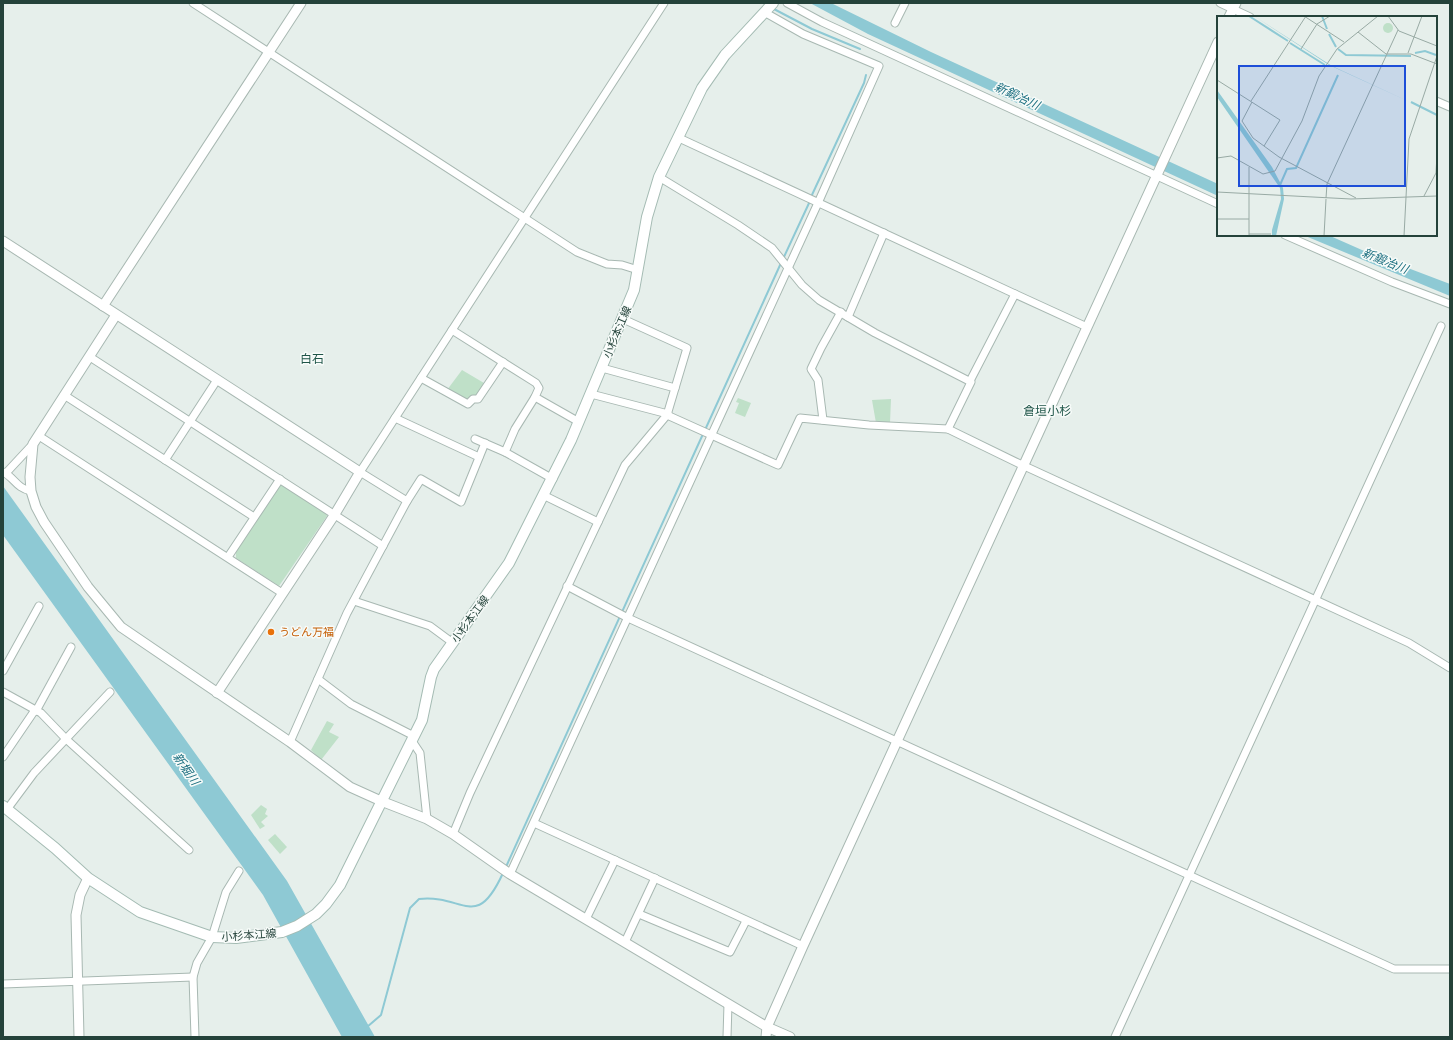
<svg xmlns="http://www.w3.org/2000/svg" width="1453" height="1040" viewBox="0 0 1453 1040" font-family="'PT Sans Narrow','Noto Sans JP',sans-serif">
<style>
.green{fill:#bfe0c8}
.water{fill:#8ec9d4}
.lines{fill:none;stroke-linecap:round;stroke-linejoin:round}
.stream{stroke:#8ec9d4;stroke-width:2}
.minor-casing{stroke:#a8b8b2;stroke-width:9}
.tertiary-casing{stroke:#a8b8b2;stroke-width:11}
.secondary-casing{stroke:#a4bbb3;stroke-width:12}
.minor{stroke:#fff;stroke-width:7}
.tertiary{stroke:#fff;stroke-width:9}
.secondary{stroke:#fff;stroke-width:10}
.food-dot{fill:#e8710a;stroke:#f7fbf9;stroke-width:1.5}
.labels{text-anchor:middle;stroke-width:3;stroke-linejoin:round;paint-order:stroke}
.street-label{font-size:11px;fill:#24423a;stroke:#f7fbf9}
.food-label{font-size:11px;fill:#c56008;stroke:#f7fbf9;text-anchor:start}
.water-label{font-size:12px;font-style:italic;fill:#1c6f80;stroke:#f7fbf9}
.neighbourhood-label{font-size:12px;fill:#1f5548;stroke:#f7fbf9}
.inset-river{fill:none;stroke:#8ec9d4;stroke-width:2}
.inset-road{fill:none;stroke:#98aaa4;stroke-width:1}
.view{fill:#1d4ed8;fill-opacity:0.15;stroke:#1d4ed8;stroke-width:2}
.inset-edge{fill:none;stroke:#24423a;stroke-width:2}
</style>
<rect width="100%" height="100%" fill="#e6efeb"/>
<g class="green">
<polygon points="462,370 484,383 477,397 472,395 468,402 447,390"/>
<polygon points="738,398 751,403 745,417 735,413 739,403 736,402"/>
<polygon points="891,399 890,423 876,423 872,400"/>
<polygon points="283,485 326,513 327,516 279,586 236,558 236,551 279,486"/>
<polygon points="327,721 334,724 329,732 339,737 321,760 311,750"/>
<polygon points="261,805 267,809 265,814 268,816 261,822 265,826 260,829 251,815"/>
<polygon points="275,834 287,847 280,854 268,840"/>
</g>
<g class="water">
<polygon points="810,3 831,3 931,52 1218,184 1218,196 868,34"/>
<polygon points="1303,235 1328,235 1371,254 1450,284 1450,296"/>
<polygon points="3,486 287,881 375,1037 342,1037 263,895 3,535"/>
</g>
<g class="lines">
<g class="stream">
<polyline points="772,8 812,29 860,49"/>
<polyline points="811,197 864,83 866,75"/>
<polyline points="783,259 810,201"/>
<polyline points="705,430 781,263"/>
<polyline points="505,869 703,434"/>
<path d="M367,1027L381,1015L410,908L419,899C464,894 476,932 503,873"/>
</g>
<defs>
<g id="minor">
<polyline points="193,3 577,252 607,264 622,265 638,270"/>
<polyline points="787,3 822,22 1218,204"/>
<polyline points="1220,3 1250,17"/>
<polyline points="895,23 905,3"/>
<polyline points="1436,101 1450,107"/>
<polyline points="679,138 1015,294"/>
<polyline points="659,177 738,225 772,248 802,285 819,300 875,333 971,382 948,429"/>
<polyline points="1285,235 1392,282 1450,304"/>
<polyline points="848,317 884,233"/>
<polyline points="452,330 536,383 539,388 535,397 579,422"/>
<polyline points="90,357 383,546"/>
<polyline points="602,368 675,388"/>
<polyline points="421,378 468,404 473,399 478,399 503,362"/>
<polyline points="970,381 1015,294 1087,327"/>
<polyline points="591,394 668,414"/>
<polyline points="64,395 254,517"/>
<polyline points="535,397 515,429 505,452 553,479"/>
<polyline points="667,415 778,465 800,418 869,425 948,429 1020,464 1409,643 1450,668"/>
<polyline points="395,418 479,457"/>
<polyline points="823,420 818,380 811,369 821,348 841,312"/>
<polyline points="39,436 282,593"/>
<polyline points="475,439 505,452"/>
<polyline points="165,460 217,380"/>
<path d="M3,472C15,478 16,488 31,491"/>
<polyline points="6,473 33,444"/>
<polyline points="545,496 598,522"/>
<polyline points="407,501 421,479 461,502 485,443"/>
<polyline points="228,557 280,479"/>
<polyline points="567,586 628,618 1394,969 1450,969"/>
<polyline points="354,601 430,626 453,643"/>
<polyline points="3,671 39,606"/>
<polyline points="318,679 351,704 414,736"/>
<polyline points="3,692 41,713 66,739 189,850"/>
<polyline points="36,711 71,647"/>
<polyline points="412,741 420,753 427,819"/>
<polyline points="290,742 347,613 407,501 360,472 664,3"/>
<polyline points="3,757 35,710"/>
<polyline points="8,808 34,773 110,692"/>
<polyline points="534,823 803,946"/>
<polyline points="453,834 470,793 625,465 667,415 687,348 623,319"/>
<polyline points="510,874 818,203 879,66 803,34 764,12"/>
<polyline points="639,914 730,952 746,921"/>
<polyline points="586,919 615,860"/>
<polyline points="625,942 655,878"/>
<polyline points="3,984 193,977"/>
<polyline points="195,1037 193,977 197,963 212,937 226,892 239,871"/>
<polyline points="727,1037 728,1004"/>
<polyline points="1115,1037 1441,326"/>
</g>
<g id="tertiary">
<polyline points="1229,17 1236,3"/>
<polyline points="3,241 360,472 335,514 217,693"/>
<polyline points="103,306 301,3"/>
<polyline points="116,315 33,444 30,477 31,491 36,507 44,522 88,587 121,627 290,742 350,787 381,801 427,819 453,834 510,874 767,1027 790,1037"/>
<polyline points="79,1037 76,915 80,895 88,878"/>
<polyline points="766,1037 767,1027 803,946 1218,42"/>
</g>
<polyline id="secondary" points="3,806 55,848 88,878 140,912 212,937 236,938 282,932 297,926 316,914 326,904 340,885 422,720 431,677 434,669 509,563 571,440 634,290 647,217 659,177 702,88 725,55 773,3"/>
</defs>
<use href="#minor" class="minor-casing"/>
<use href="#tertiary" class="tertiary-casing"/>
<use href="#secondary" class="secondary-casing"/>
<use href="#minor" class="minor"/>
<use href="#tertiary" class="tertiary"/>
<use href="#secondary" class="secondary"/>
</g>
<circle class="food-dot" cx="271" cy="632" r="4"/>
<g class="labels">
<g class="street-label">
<text transform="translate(617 332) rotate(-67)" y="4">小杉本江線</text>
<text transform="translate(470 619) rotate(-54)" y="4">小杉本江線</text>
<text transform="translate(249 935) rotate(-4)" y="4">小杉本江線</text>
</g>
<g class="food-label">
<text x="279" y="636">うどん万福</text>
</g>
<g class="water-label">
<text transform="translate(1017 96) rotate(25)" y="4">新鍛冶川</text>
<text transform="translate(1385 261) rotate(22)" y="4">新鍛冶川</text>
<text transform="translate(186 769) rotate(55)" y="4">新堀川</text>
</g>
<g class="neighbourhood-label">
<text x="312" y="363">白石</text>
<text x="1047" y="415">倉垣小杉</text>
</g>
</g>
<g transform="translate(1217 16)">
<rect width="220" height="220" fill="#e6efeb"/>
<path d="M166 12a5 5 0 1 1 10 0a5 5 0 1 1-10 0Z" fill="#bfe0c8"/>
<path d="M37,0L115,50L195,87L112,49ZM0,74L55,151L66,172L67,183L59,220H55V214L64,183L63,172L0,81Z" fill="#8ec9d4"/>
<path class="inset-river" d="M32,0L71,25M105,0L110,13M112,18L119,31M73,27L108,49M121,33L129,39L194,40M198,37L208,35L219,39M194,86L220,99M63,169L70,153L79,152L121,59"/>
<path class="inset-road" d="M87,0L127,26M171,0L182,15L220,30M141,16L169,38H194L220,48M84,33L100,8L113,0M191,37L205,0M0,64L63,104L47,130M34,85L89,0M35,86L25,105L36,122L62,141L139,182M0,142L14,140L46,158L58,155L85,105L102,60L120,33L161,0M32,151V220M0,176L134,183L220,180M207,180L219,157L220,138M109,182L110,168L181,14M0,203H32M32,218H54M107,220L109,183M185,220H204M187,220L192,123L220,40"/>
<path class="view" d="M22,50H188V170H22Z"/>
<rect width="220" height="220" class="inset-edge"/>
</g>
<rect width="1453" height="1040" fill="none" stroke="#24423a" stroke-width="8"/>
</svg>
